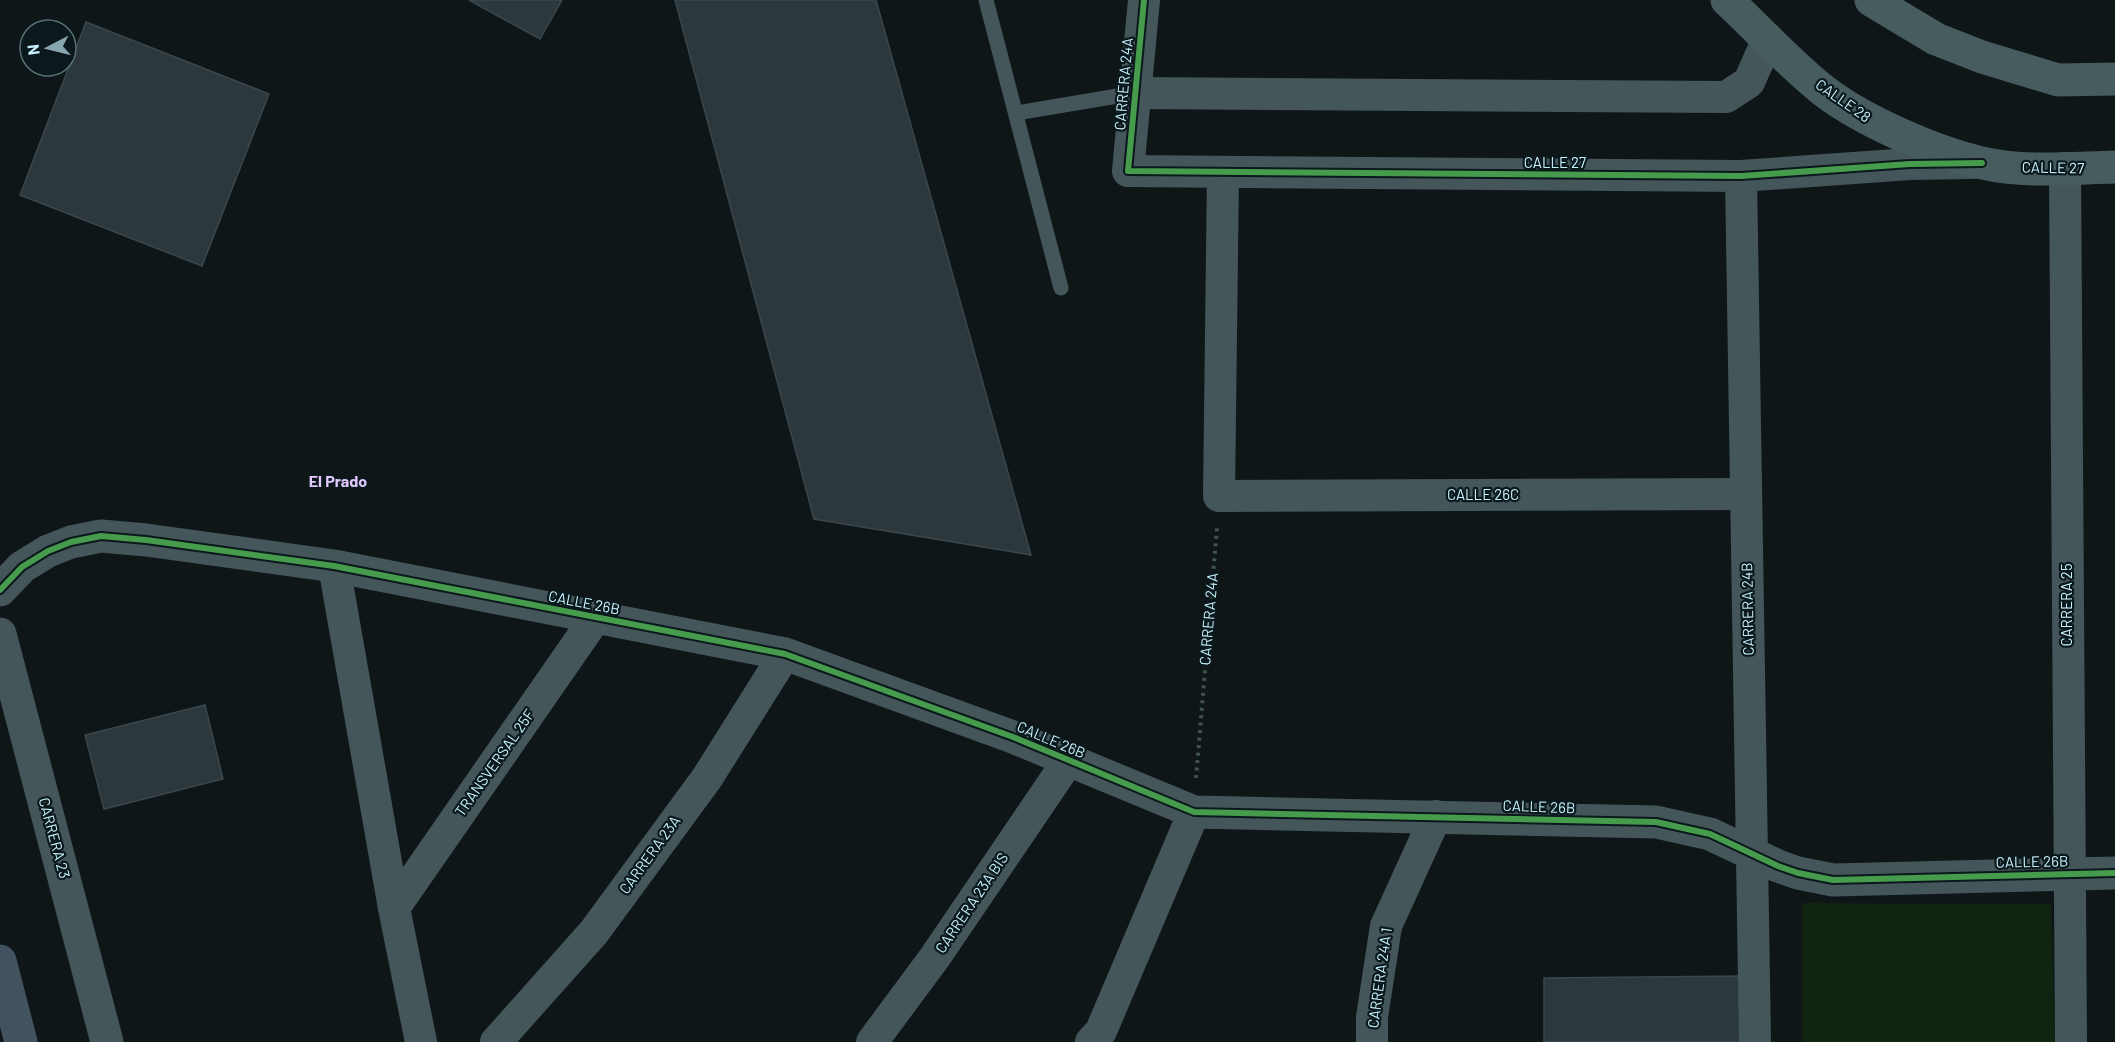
<svg xmlns="http://www.w3.org/2000/svg" width="2115" height="1042" viewBox="0 0 2115 1042" font-family="Barlow,sans-serif">
<style>
.green{fill:#0f2411}
.building{fill:#2c383b;stroke:#39484d;stroke-width:1.5}
.lines{fill:none;stroke-linecap:round;stroke-linejoin:round}
.path{stroke:#3d554b;stroke-width:4;stroke-dasharray:3 4.5;stroke-linecap:butt}
.service{stroke:#445659;stroke-width:15}
.minor{stroke:#445659;stroke-width:32}
.tertiary{stroke:#445659;stroke-width:33}
.secondary{stroke:#465c5f;stroke-width:33}
.primary{stroke:#43525f;stroke-width:33}
.cycleway-casing{stroke:#0b181c;stroke-width:10}
.cycleway{stroke:#469c4c;stroke-width:6}
.labels{text-anchor:middle;stroke-width:4.5;stroke-linejoin:round;paint-order:stroke}
.street-label{font-size:15px;fill:#c7f3fe;stroke:#0b181c}
.neighbourhood-label{font-size:16px;font-weight:bold;fill:#e1c9fe;stroke:#0b181c}
</style>
<rect width="100%" height="100%" fill="#0f1618"/>
<polygon class="green" points="1802,903 2051,904 2055,1042 1802,1042"/>
<g class="building">
<polygon points="469,0 562,0 540,39"/>
<polygon points="675,0 876,0 1031,555 814,519"/>
<polygon points="86,22 269,94 202,266 20,195"/>
<polygon points="205,705 223,779 104,809 85,735"/>
<polygon points="1743,976 1744,1042 1544,1042 1544,978"/>
</g>
<g class="lines">
<polyline class="path" points="1196,778 1217,528"/>
<g class="service">
<polyline points="986,0 1061,288"/>
<polyline points="1016,113 1135,93"/>
</g>
<g class="minor">
<polyline points="1144,0 1128,171 1741,176 1910,164 1972,163"/>
<polyline points="1135,93 1726,97 1749,82 1768,39"/>
<polyline points="2065,168 2071,1042"/>
<polyline points="1223,172 1219,496 1746,494"/>
<polyline points="1741,176 1755,1042"/>
<polyline points="334,566 394,908 421,1042"/>
<polyline points="394,908 596,617"/>
<polyline points="496,1042 594,932 707,778 785,654"/>
<polyline points="872,1042 935,957 1068,761"/>
<polyline points="1091,1042 1101,1031 1194,812"/>
<polyline points="1372,1042 1372,1017 1386,926 1436,816"/>
</g>
<g class="tertiary">
<polyline points="0,590 22,567 48,551 71,542 101,536 146,540 334,566 785,654 1013,737 1194,812 1656,822 1710,834 1778,866 1798,873 1833,880 2115,873"/>
<polyline points="0,634 107,1042"/>
</g>
<g class="secondary">
<path d="M1727,0C1759,30 1790,64 1824,91C1863,121 1934,152 1982,163C2025,173 2071,168 2115,167"/>
<polyline points="1871,0 1936,39 1982,57 2058,80 2115,79"/>
</g>
<polyline class="primary" points="0,961 21,1042"/>
<defs>
<g id="cycleway">
<polyline points="1144,0 1128,171 1741,176 1910,164 1982,163"/>
<polyline points="0,590 22,567 48,551 71,542 101,536 146,540 334,566 785,654 1013,737 1194,812 1656,822 1710,834 1778,866 1798,873 1833,880 2115,873"/>
</g>
</defs>
<use href="#cycleway" class="cycleway-casing"/>
<use href="#cycleway" class="cycleway"/>
</g>
<g class="labels">
<g class="street-label">
<text transform="translate(1124 84) rotate(-85)" y="5">CARRERA 24A</text>
<text transform="translate(1843 101) rotate(35)" y="5">CALLE 28</text>
<text x="1555" y="168">CALLE 27</text>
<text transform="translate(2053 168) rotate(1)" y="5">CALLE 27</text>
<text x="1483" y="500">CALLE 26C</text>
<text transform="translate(584 603) rotate(11)" y="5">CALLE 26B</text>
<text transform="translate(2067 605) rotate(-90)" y="5">CARRERA 25</text>
<text transform="translate(1748 609) rotate(-91)" y="5">CARRERA 24B</text>
<text transform="translate(1209 619) rotate(-85)" y="5">CARRERA 24A</text>
<text transform="translate(1051 740) rotate(23)" y="5">CALLE 26B</text>
<text transform="translate(495 763) rotate(-55)" y="5">TRANSVERSAL 25F</text>
<text transform="translate(1539 807) rotate(2)" y="5">CALLE 26B</text>
<text transform="translate(54 838) rotate(75)" y="5">CARRERA 23</text>
<text transform="translate(650 855) rotate(-54)" y="5">CARRERA 23A</text>
<text transform="translate(2032 862) rotate(-1)" y="5">CALLE 26B</text>
<text transform="translate(972 903) rotate(-56)" y="5">CARRERA 23A BIS</text>
<text transform="translate(1380 978) rotate(-82)" y="5">CARRERA 24A 1</text>
</g>
<g class="neighbourhood-label">
<text x="338" y="487">El Prado</text>
</g>
</g>
<g transform="translate(48 48) rotate(263)"><circle r="28" fill="#0b181c" stroke="#567076" stroke-width="1.5"/>
<path d="M0-4.5L10 22L0 15L-10 22Z" fill="#87a6ae"/>
<text y="-9" font-size="16" font-weight="bold" text-anchor="middle" fill="#c7f3fe">N</text>
</g>
</svg>
